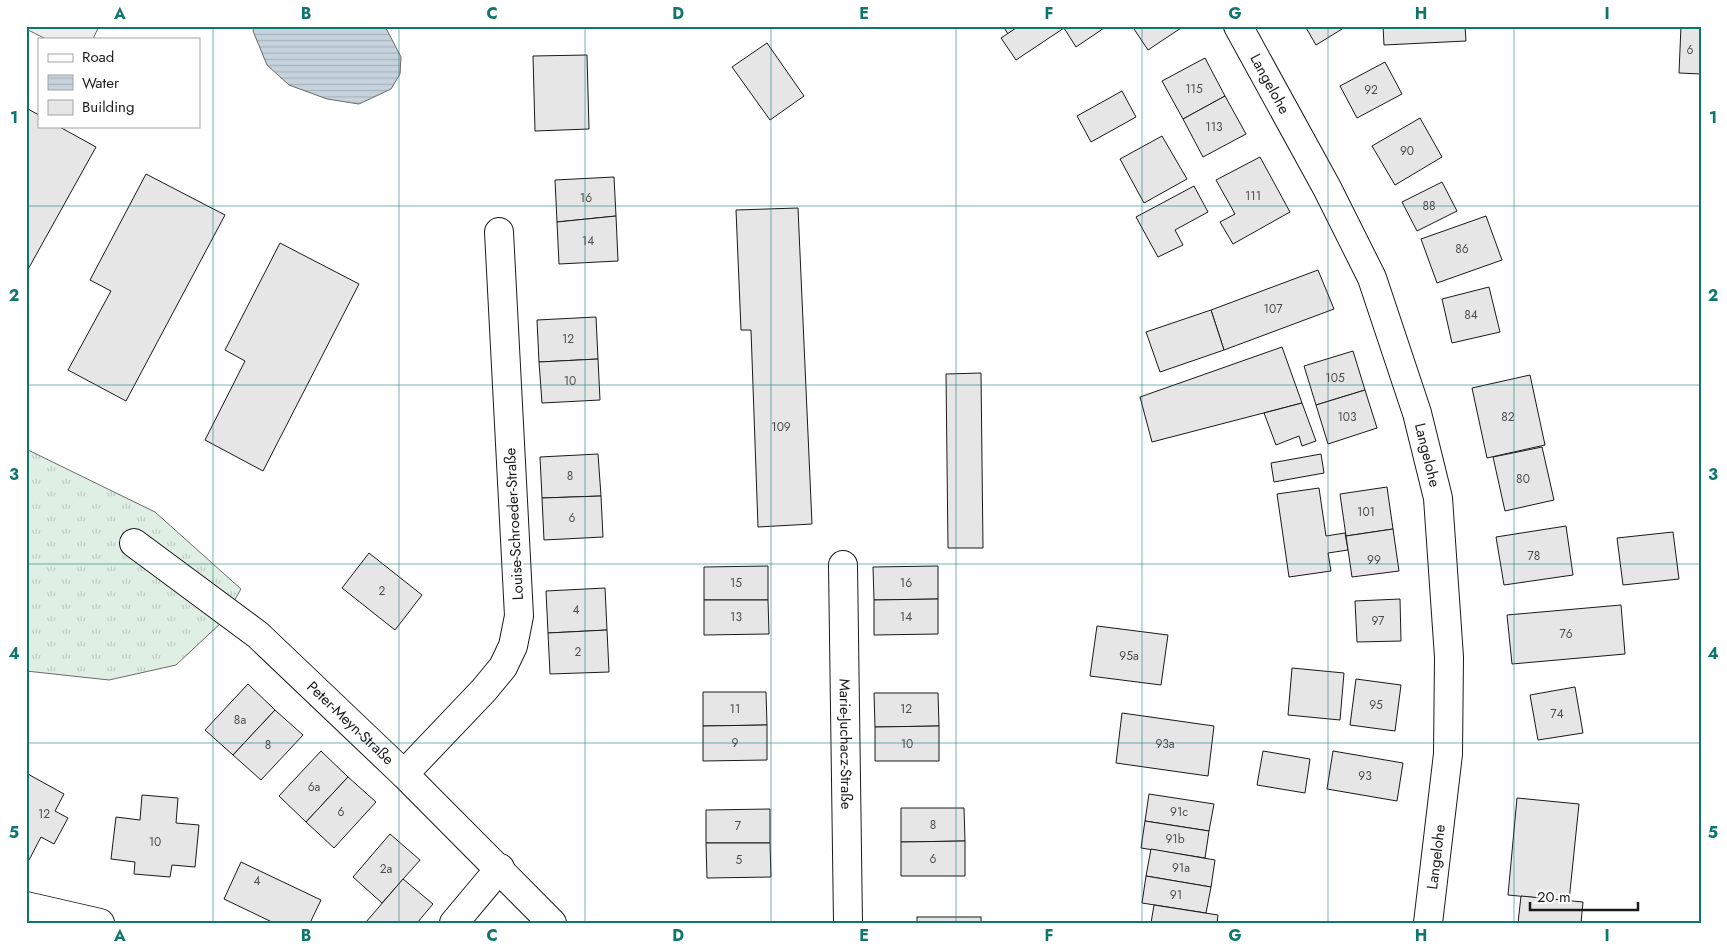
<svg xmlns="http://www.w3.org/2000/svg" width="1727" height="949" viewBox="0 0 1727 949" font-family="Jost,sans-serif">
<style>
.grass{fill:url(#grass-tufts);stroke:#6a6a6a}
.parking{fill:#ededed;stroke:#6a6a6a}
.water{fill:url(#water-rules);stroke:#6a6a6a}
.building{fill:#e6e6e6;stroke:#1a1a1a}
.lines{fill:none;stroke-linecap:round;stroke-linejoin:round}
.street-casing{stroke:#1a1a1a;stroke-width:30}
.secondary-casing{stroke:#1a1a1a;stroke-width:30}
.street{stroke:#fff;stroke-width:28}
.secondary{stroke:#fff;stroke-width:28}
.grid{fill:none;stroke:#0f766e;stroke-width:1;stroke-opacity:0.55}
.labels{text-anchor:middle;stroke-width:4;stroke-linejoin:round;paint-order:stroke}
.number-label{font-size:12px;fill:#4d4d4d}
.street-label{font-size:15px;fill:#1a1a1a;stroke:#fff}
.neatline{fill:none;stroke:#0f766e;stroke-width:2}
.grid-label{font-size:16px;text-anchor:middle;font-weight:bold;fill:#0f766e}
</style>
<defs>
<pattern id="grass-tufts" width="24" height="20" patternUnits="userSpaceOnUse" patternTransform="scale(1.25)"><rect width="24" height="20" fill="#e0efe3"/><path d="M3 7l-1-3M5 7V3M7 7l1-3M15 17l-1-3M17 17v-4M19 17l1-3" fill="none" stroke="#c0ccc2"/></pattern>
<pattern id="water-rules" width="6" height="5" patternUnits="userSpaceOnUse" patternTransform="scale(1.25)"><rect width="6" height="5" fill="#c6d2dc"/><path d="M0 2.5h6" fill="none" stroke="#aab4bc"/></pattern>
</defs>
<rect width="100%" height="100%" fill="#fff"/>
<polygon class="grass" points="26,449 155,512 241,589 222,622 176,665 109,680 26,671"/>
<polygon class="parking" points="26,26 99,26 93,39 46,39 26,29"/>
<polygon class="water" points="254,26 382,26 387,30 401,57 400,74 391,89 359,104 327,99 289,85 267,65 253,31"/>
<g class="building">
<polygon points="1003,26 1019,26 1008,34"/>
<polygon points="1019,26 1107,26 1076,47 1064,28 1016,60 1001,38"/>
<polygon points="1132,26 1184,26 1148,50"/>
<polygon points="1305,26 1347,26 1316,45"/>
<polygon points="1383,26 1465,26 1466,41 1384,45"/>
<polygon points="1681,26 1701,26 1701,74 1679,73"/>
<polygon points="767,43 804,96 770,120 732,67"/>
<polygon points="587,55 589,129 535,131 533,56"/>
<polygon points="1205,58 1225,96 1183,119 1162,81"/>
<polygon points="1385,62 1402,94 1357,118 1340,86"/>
<polygon points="1122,91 1136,117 1091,142 1077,116"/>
<polygon points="1225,96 1246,134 1203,157 1183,119"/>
<polygon points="26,108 39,115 39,126 58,126 96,147 26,273"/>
<polygon points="1420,118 1442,157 1395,185 1372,146"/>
<polygon points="1162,136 1187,179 1144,203 1120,159"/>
<polygon points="1260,157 1290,212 1233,244 1220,222 1235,214 1216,180"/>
<polygon points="146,174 225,215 126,401 68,370 111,291 90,280"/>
<polygon points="614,177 616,216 557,222 555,180"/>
<polygon points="1442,182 1457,211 1417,231 1402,202"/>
<polygon points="1194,186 1208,212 1175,230 1183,245 1158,257 1136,217"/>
<polygon points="798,208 812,524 758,527 751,330 741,330 736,210"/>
<polygon points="616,216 618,261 559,264 557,222"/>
<polygon points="1486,216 1502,260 1437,283 1421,239"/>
<polygon points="280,243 359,284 263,471 205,440 245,361 225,350"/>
<polygon points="1318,270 1334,309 1224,350 1211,310"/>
<polygon points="1489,287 1500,332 1452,343 1442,299"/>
<polygon points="1211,310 1224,350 1160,372 1146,332"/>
<polygon points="596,317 598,359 539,362 537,320"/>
<polygon points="1282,347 1302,403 1152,442 1140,397"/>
<polygon points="1353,351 1365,390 1316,405 1304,366"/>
<polygon points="598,359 600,400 542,403 539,362"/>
<polygon points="981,373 983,548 948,548 946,374"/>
<polygon points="1530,375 1545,445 1487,458 1472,388"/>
<polygon points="1365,390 1377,428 1328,444 1316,405"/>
<polygon points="1302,403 1316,441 1302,446 1299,436 1276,445 1264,413"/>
<polygon points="1542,447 1554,500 1505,511 1493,457"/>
<polygon points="598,454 601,496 542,498 540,457"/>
<polygon points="1321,454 1324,473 1274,482 1271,463"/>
<polygon points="1387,487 1393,529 1346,536 1340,494"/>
<polygon points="1319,488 1326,536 1345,533 1348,550 1328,553 1331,571 1289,577 1277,494"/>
<polygon points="601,496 603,537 544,540 542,498"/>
<polygon points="1566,526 1573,575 1504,585 1496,537"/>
<polygon points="1393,529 1399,571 1352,577 1346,536"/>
<polygon points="1673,532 1679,579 1623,585 1617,538"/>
<polygon points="369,553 422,595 395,630 342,588"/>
<polygon points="768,566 768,600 704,600 704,567"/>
<polygon points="938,566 938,599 874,600 873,567"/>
<polygon points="605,588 607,630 548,633 546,591"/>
<polygon points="938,599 938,634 874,635 874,600"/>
<polygon points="1400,599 1401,641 1357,642 1355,601"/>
<polygon points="704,600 768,600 769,634 704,635"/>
<polygon points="1621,605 1625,654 1512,664 1507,615"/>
<polygon points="1097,626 1168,635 1161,685 1090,676"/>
<polygon points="607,630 609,672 550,674 548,633"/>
<polygon points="1292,668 1344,673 1340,720 1288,715"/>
<polygon points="1356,679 1401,685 1395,731 1350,725"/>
<polygon points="248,684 275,710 233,755 205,730"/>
<polygon points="1575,687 1583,733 1538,740 1530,695"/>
<polygon points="703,692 766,692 767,725 703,726"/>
<polygon points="874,693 938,693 939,726 875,727"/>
<polygon points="275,710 303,735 261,780 233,755"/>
<polygon points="1122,713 1214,726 1208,776 1116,763"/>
<polygon points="767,725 767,760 703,761 703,726"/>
<polygon points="939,726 939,761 875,761 875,727"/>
<polygon points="321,751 348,777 306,822 279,796"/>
<polygon points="1263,751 1310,759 1305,793 1257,785"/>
<polygon points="1333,751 1403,763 1397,801 1327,789"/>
<polygon points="26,773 64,794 55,811 68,818 54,844 41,837 29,860 26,858"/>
<polygon points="348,777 376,802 334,848 306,822"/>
<polygon points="1149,794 1214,804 1209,831 1145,821"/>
<polygon points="142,795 178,798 176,823 199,825 195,867 172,865 170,877 134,874 135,862 111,859 116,817 140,820"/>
<polygon points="1517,798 1579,804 1569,901 1508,895"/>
<polygon points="901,808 964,808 965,841 901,842"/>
<polygon points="770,809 770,843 706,843 706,810"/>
<polygon points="1145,821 1209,831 1205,858 1141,848"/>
<polygon points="390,834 420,860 382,903 353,877"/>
<polygon points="965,841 965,876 901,876 901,842"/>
<polygon points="706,843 770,843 771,877 707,878"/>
<polygon points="1151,849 1215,860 1211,887 1146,876"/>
<polygon points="241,862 321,900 310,923 274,923 224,899"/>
<polygon points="1146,876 1211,887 1206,913 1142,903"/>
<polygon points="403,879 433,904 417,923 366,922"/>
<polygon points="1521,896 1583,902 1581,923 1518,923"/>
<polygon points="1154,905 1218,915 1217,923 1151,923"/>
<rect x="917" y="917" width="64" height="6"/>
</g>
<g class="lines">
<defs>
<g id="street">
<path id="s1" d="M134,543L258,635L404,774L552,923"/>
<path id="s2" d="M843,565L848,923"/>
<polyline points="404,774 484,690 503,667 513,646 519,616 499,232"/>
<polyline points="26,906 100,923"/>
<polyline points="454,923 500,868"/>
</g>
<g id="secondary">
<path id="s3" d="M1238,26L1327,188L1372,278L1417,413L1438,498L1449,657L1448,754L1428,923"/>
</g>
</defs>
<use href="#street" class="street-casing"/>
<use href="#secondary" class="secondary-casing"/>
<use href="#street" class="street"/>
<use href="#secondary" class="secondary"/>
</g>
<path class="grid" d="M213,26V923M399,26V923M585,26V923M771,26V923M956,26V923M1142,26V923M1328,26V923M1514,26V923M26,206H1701M26,385H1701M26,564H1701M26,743H1701"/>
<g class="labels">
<g class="number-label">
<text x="1690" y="54">6</text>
<text x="1194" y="93">115</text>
<text x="1371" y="94">92</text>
<text x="1214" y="131">113</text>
<text x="1407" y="155">90</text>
<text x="1253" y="200">111</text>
<text x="586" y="202">16</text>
<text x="1429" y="210">88</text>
<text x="588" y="245">14</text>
<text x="1462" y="253">86</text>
<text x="1273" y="313">107</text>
<text x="1471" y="319">84</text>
<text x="568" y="343">12</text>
<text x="1335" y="382">105</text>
<text x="570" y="385">10</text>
<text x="1347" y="421">103</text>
<text x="1508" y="421">82</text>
<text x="781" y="431">109</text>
<text x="570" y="480">8</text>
<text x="1523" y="483">80</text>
<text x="1366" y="516">101</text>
<text x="572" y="522">6</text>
<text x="1534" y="560">78</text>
<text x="1374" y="564">99</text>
<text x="736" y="587">15</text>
<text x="906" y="587">16</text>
<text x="382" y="595">2</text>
<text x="576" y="614">4</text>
<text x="736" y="621">13</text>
<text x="906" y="621">14</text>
<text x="1378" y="625">97</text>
<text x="1566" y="638">76</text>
<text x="578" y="656">2</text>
<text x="1129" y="660">95a</text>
<text x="1376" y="709">95</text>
<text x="735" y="713">11</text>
<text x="906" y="713">12</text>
<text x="1557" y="718">74</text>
<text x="240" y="724">8a</text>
<text x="735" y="747">9</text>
<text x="907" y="748">10</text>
<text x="1165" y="748">93a</text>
<text x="268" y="749">8</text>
<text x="1365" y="780">93</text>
<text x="314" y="791">6a</text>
<text x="341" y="816">6</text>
<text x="1179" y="816">91c</text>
<text x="44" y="818">12</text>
<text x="933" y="829">8</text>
<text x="738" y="830">7</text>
<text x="1175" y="843">91b</text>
<text x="155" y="846">10</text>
<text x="933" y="863">6</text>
<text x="739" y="864">5</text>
<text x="1181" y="872">91a</text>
<text x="386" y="873">2a</text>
<text x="257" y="885">4</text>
<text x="1176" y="899">91</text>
</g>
<g class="street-label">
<text dy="5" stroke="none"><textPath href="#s3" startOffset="66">Langelohe</textPath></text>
<text dy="5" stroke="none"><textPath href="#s3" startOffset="471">Langelohe</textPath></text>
<text transform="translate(514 524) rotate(-93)" y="5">Louise-Schroeder-Straße</text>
<text dy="5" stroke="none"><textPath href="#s1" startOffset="282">Peter-Meyn-Straße</textPath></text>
<text dy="5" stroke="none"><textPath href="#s2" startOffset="179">Marie-Juchacz-Straße</textPath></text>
<text transform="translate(1436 857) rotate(-83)" y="5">Langelohe</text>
</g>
</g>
<rect width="1727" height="949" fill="none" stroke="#ffffff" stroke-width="55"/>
<rect x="38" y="38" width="162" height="90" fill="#ffffff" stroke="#a3a3a3"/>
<rect x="48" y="54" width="25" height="8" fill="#ffffff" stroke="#a3a3a3"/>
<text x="82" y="62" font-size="15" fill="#1a1a1a">Road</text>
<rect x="48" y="75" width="25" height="15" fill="url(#water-rules)" stroke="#a3a3a3"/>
<text x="82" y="88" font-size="15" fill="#1a1a1a">Water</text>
<rect x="48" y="100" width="25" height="15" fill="#e6e6e6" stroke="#a3a3a3"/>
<text x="82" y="112" font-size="15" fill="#1a1a1a">Building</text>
<path d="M1530 902v8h108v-8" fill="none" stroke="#1a1a1a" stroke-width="2.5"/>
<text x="1537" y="902" font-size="15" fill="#1a1a1a" stroke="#ffffff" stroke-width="4" paint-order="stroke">20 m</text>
<rect x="28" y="28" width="1672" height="894" class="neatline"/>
<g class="grid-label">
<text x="120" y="19">A</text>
<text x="306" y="19">B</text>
<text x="492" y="19">C</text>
<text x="678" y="19">D</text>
<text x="864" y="19">E</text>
<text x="1049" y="19">F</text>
<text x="1235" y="19">G</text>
<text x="1421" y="19">H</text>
<text x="1607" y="19">I</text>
<text x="14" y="123">1</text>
<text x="1713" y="123">1</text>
<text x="14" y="301">2</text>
<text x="1713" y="301">2</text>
<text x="14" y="480">3</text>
<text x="1713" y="480">3</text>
<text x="14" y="659">4</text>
<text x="1713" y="659">4</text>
<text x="14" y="838">5</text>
<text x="1713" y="838">5</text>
<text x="120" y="941">A</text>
<text x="306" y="941">B</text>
<text x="492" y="941">C</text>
<text x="678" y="941">D</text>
<text x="864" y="941">E</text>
<text x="1049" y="941">F</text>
<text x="1235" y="941">G</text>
<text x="1421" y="941">H</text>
<text x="1607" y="941">I</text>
</g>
</svg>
